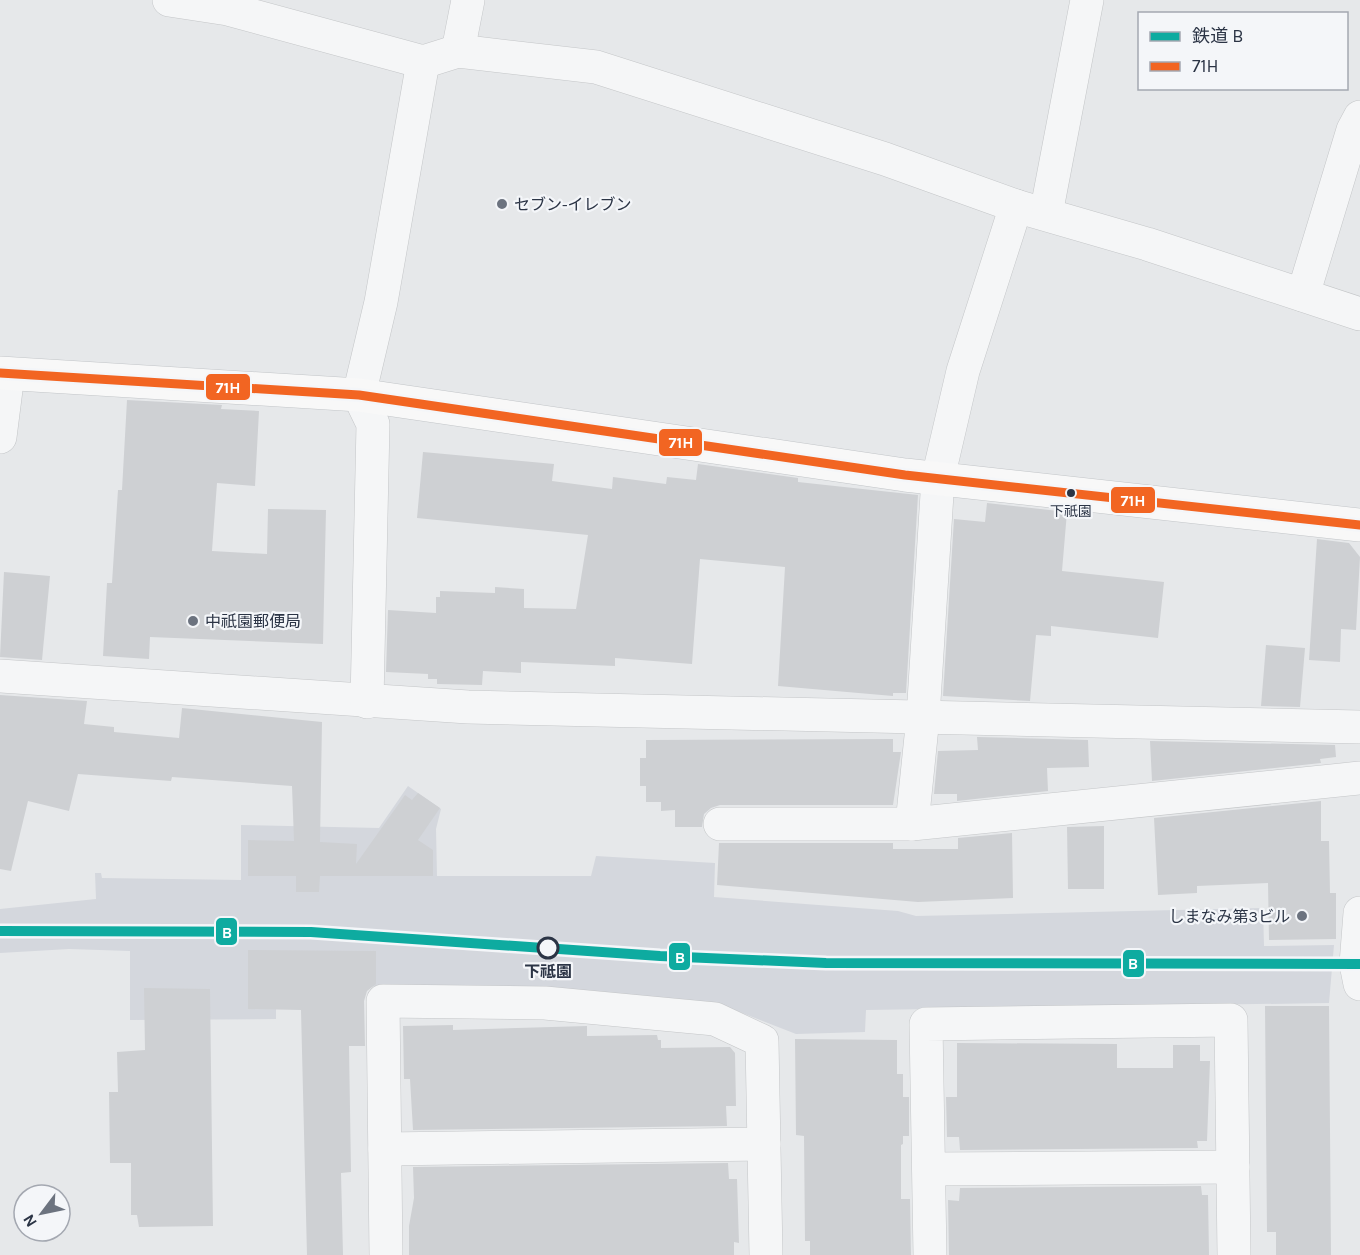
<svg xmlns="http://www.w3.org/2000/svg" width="1360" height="1255" viewBox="0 0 1360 1255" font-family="Karla,'Noto Sans JP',sans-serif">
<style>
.built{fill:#d4d7dd}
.building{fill:#ced0d3}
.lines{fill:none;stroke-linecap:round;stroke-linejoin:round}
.minor-casing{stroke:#c4c6c8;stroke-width:34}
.major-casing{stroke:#c2c5c8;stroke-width:34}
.minor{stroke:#f5f6f7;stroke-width:33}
.major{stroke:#f8f8f8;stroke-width:33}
.bus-1-casing{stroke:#f4f6f9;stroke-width:14}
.bus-1{stroke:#f26522;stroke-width:9}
.rail-1-casing{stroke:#f4f6f9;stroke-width:15}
.rail-1{stroke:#0eaba0;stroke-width:10}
.poi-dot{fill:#6c737f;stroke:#f4f6f9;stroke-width:2}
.bus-dot{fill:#2b3445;stroke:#f4f6f9;stroke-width:2}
.stop-dot{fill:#f4f6f9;stroke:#2b3445;stroke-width:3}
.labels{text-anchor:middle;stroke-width:4.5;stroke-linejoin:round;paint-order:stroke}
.bus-label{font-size:14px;fill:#2b3445;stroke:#f4f6f9}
.poi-label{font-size:16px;fill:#2b3445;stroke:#f4f6f9;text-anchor:start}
.stop-label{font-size:16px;font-weight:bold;fill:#2b3445;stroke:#f4f6f9}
.line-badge{stroke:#f4f6f9;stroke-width:2}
.badge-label{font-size:16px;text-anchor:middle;font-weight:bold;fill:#fff}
</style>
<rect width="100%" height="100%" fill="#e6e8ea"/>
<polygon class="built" points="408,786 441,809 436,829 437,876 591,876 596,856 715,863 714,897 898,911 916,916 1263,908 1264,946 1334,945 1329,1003 866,1010 865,1032 796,1034 732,1009 544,987 276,986 276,1019 130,1020 130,951 69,949 0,953 0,909 96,899 95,873 101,873 102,878 241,880 241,825 379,828"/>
<g class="building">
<polygon points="127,400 222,405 221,409 259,411 255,486 217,483 212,551 267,554 268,509 326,510 323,644 150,637 149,659 103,656 107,583 112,583 118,490 122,490"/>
<polygon points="423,452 554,464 552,481 612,489 613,477 666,484 667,477 696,480 698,464 798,478 798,482 918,495 906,693 893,693 893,696 778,686 785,567 700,559 692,664 615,658 615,666 521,662 521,673 483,671 482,685 437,684 437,679 428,679 428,674 386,672 388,610 436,613 436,597 440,597 440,591 495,593 495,587 524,589 524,608 576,609 588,535 417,518"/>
<polygon points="987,503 1067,512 1062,571 1164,582 1158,638 1051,626 1051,636 1036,635 1030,701 943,696 954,519 985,522"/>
<polygon points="1317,539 1349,543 1360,557 1356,630 1341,629 1340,662 1309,660"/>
<polygon points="4,572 50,576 42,660 0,657"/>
<polygon points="1266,645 1305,648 1300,707 1261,706"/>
<polygon points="0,695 87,701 84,724 114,727 114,732 179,738 182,708 322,722 320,842 357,844 356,864 405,795 412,800 418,793 440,808 418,840 433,850 433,876 320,876 319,892 296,892 296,876 248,876 248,840 294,841 292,786 172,777 171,781 78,774 69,811 28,801 11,871 0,869"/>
<polygon points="977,737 1088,740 1089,767 1047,768 1048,791 957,801 957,794 934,794 938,751 978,750"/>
<polygon points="893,739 893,752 901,752 893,805 720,805 711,808 704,814 702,827 675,827 675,810 661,811 661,802 646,802 646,786 640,786 640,758 646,758 646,740"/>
<polygon points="1150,741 1335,745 1336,757 1320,759 1321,763 1152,781"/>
<polygon points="1321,801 1321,841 1329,841 1330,893 1336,893 1336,939 1269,940 1268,883 1197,886 1197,893 1158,895 1154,818"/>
<polygon points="1104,826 1104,889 1068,889 1067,827"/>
<polygon points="1012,833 1013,898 918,902 717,885 719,843 893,843 893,849 958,849 958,838"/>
<polygon points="248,950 376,951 376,984 367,991 364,1001 365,1046 349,1046 351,1172 341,1173 343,1255 307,1255 301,1010 248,1009"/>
<polygon points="144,988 210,989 213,1226 139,1227 137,1215 131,1215 131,1163 110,1163 109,1092 118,1092 117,1052 145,1050"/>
<polygon points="1265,1006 1329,1006 1331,1255 1276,1255 1276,1232 1267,1232"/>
<polygon points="453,1025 453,1030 587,1026 587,1036 657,1035 658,1040 661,1040 661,1048 730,1047 735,1053 736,1106 726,1106 727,1126 413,1130 410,1079 404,1079 403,1026"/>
<polygon points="795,1039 897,1040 897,1074 903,1074 903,1097 909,1097 909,1136 903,1136 903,1144 901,1145 901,1199 910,1199 911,1255 810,1255 810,1241 805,1241 804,1136 796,1135"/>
<polygon points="957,1043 1117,1044 1117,1068 1173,1068 1173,1045 1200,1045 1200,1061 1210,1061 1207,1141 1197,1141 1198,1148 960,1150 959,1137 947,1137 946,1097 957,1097"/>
<polygon points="728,1163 729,1179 737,1179 739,1243 734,1242 734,1255 409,1255 409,1226 414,1198 413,1167"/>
<polygon points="1201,1186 1202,1195 1208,1195 1209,1255 949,1255 948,1200 959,1201 960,1188"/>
</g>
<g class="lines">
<defs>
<g id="minor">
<polyline points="169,0 228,9 423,62 458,51 596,67 885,159 1016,206 1147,244 1360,314"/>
<polyline points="458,51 468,0"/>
<polyline points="1046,214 1087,0"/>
<polyline points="1303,295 1353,130 1360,117"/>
<polyline points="0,437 8,374"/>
<polyline points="0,676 468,707 1360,727"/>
<polyline points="367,702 373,424 359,395 381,302 423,62"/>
<polyline points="720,824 912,824 1360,778"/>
<polyline points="912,824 923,717 938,478 963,371 1016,206"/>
<polyline points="1360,913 1356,964 1360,984"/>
<polyline points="385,1149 764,1144"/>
<polyline points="929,1169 1233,1167"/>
<polyline points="386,1255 383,1001 545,1003 715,1019 762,1041 766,1255"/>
<polyline points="930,1255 926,1024 1231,1020 1234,1255"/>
</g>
<polyline id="major" points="0,373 359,395 905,475 1360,525"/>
</defs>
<use href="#minor" class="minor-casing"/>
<use href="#major" class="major-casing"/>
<use href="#minor" class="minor"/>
<use href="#major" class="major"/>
<defs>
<polyline id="bus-1" points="0,373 359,395 905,475 1360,525"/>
</defs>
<use href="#bus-1" class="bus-1-casing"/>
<use href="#bus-1" class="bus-1"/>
<defs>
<polyline id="rail-1" points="0,931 311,932 660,956 826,963 1360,964"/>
</defs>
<use href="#rail-1" class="rail-1-casing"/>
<use href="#rail-1" class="rail-1"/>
</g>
<g class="poi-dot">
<circle cx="502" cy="204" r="6"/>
<circle cx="193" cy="621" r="6"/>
<circle cx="1302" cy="916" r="6"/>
</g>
<circle class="bus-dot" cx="1071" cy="493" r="5"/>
<circle class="stop-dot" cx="548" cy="948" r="10"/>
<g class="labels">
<g class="bus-label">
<text x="1071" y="516">下祇園</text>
</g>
<g class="poi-label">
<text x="514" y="210">セブン-イレブン</text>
<text x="205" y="627">中祇園郵便局</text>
<text x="1290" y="922" text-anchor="end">しまなみ第3ビル</text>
</g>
<g class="stop-label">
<text x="548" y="977">下祗園</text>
</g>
</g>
<g class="line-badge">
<rect x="205" y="373" width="46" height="28" rx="6" fill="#f26522"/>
<rect x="658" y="428" width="45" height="29" rx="6" fill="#f26522"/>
<rect x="1110" y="486" width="46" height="28" rx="6" fill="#f26522"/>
<rect x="215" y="917" width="23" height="29" rx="6" fill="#0eaba0"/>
<rect x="668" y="942" width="23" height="29" rx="6" fill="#0eaba0"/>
<rect x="1122" y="949" width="23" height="29" rx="6" fill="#0eaba0"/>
</g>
<g class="badge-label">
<text x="228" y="393">71H</text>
<text x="681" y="448">71H</text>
<text x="1133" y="506">71H</text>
<text x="227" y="938">B</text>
<text x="680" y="963">B</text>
<text x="1133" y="969">B</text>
</g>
<rect x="1138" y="12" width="210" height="78" fill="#f4f6f9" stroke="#a4a8b1" stroke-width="1.5"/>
<rect x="1150" y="32" width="30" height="9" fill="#0eaba0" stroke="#a4a8b1" stroke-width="1.5"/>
<text x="1192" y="42" font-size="18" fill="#2b3445">鉄道 B</text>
<rect x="1150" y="62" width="30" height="9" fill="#f26522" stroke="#a4a8b1" stroke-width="1.5"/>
<text x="1192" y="72" font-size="18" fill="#2b3445">71H</text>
<g transform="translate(42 1213) rotate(238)"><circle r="28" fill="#f4f6f9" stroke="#a4a8b1" stroke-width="1.5"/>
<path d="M0-4.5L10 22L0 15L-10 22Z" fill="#6c737f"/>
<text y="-9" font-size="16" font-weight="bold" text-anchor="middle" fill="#2b3445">N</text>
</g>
</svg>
